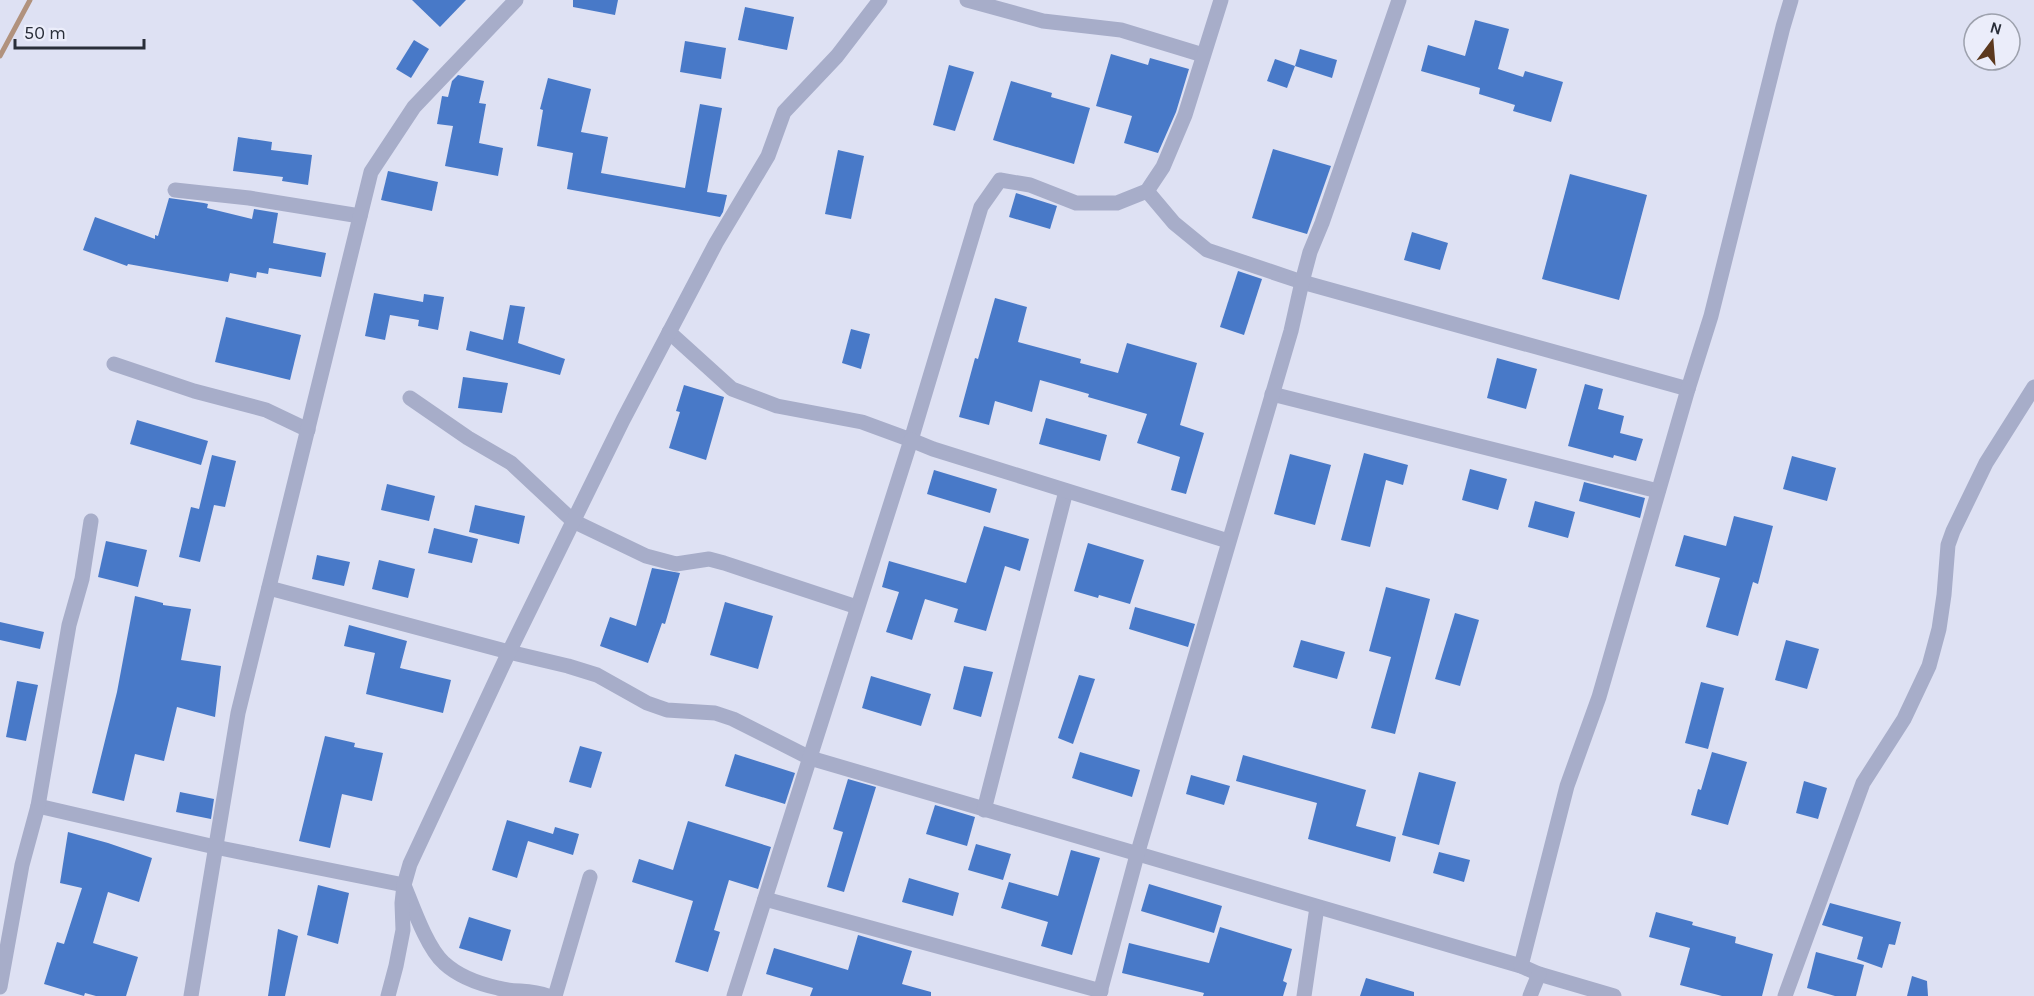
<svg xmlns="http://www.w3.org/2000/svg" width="2034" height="996" viewBox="0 0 2034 996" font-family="Karla,sans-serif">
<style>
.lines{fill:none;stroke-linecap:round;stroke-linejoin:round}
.stream{stroke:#b1927d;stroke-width:5}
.building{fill:#4879c8}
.minor{stroke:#a7adc9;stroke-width:15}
</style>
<rect width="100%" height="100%" fill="#dee1f3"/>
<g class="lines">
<polyline class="stream" points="0,56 30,0"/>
</g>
<g class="building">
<polygon points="412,0 466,0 440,27"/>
<polygon points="573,0 618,0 615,15 573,7"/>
<polygon points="745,7 794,17 787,50 738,40"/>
<polygon points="1475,20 1509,29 1498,69 1523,77 1525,71 1563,82 1551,122 1513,111 1515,105 1479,94 1480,88 1421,71 1428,45 1465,56"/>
<polygon points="414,40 429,49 411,78 396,69"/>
<polygon points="685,41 726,48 721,79 680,72"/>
<polygon points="1300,49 1337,60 1332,78 1295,66"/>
<polygon points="1111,54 1148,65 1150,58 1189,69 1176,112 1158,153 1124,143 1132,116 1096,106"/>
<polygon points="1275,59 1295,66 1287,88 1267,81"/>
<polygon points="949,65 974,72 955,131 933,125"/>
<polygon points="458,75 484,81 479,103 486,104 479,143 503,148 498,176 445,166 453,126 437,124 442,96 448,97 452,81"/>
<polygon points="548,78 591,89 581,132 608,137 601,173 685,188 700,104 722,108 707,192 727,195 723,212 720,217 567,189 573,153 537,146 543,110 540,109"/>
<polygon points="1011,81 1052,93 1051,97 1090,108 1074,164 993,140"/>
<polygon points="238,137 272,142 271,150 312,155 308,185 282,181 283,177 233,171"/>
<polygon points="1273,149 1331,166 1307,234 1252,218"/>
<polygon points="838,150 864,156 851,219 825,214"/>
<polygon points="388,171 438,182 432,211 381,200"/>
<polygon points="1570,174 1647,195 1619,300 1542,279"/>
<polygon points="1016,193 1057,206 1050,229 1009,217"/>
<polygon points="169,198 204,203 208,204 207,208 252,219 254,209 278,213 273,243 326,253 321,277 269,268 268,274 257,272 256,278 230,273 228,282 128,264 127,266 83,250 95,217 155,239 155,235 158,236"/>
<polygon points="1412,232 1448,243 1440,270 1404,260"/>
<polygon points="1238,271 1262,279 1244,335 1220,327"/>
<polygon points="374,293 423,302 424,294 444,297 438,330 418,326 419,320 390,315 385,340 365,336"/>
<polygon points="995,298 1027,307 1018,342 1081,359 1080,363 1118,373 1127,343 1197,363 1180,425 1204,433 1186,494 1171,490 1180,457 1137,443 1147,414 1088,397 1089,394 1040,380 1032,412 995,401 989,425 959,417 975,358 978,359"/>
<polygon points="510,305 525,307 518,343 565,359 560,375 466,350 470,331 503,340"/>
<polygon points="226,317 301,335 290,380 215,362"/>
<polygon points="851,329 870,334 861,369 842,363"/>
<polygon points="1497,358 1537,369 1526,409 1487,398"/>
<polygon points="463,377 508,383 502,413 458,408"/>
<polygon points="1585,384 1603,389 1598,409 1624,416 1620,433 1643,439 1636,461 1614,455 1613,458 1568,446"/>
<polygon points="684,385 724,397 706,460 669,448 680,412 676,411"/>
<polygon points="1046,418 1107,435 1100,461 1039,444"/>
<polygon points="137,420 208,441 201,465 130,444"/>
<polygon points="1364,453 1408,465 1403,485 1386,480 1370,547 1341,540"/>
<polygon points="1290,454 1331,465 1315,525 1274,514"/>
<polygon points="212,455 236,461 225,507 214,505 200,562 179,557 191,507 199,509"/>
<polygon points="1792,456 1836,468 1827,501 1783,489"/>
<polygon points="1470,469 1507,479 1498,510 1462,500"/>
<polygon points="934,470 997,489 990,513 927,494"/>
<polygon points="1584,482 1645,498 1640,518 1579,501"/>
<polygon points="387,484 435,496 429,521 381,510"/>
<polygon points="1535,501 1575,512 1568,538 1528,527"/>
<polygon points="475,505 525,516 519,544 469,532"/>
<polygon points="1734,516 1773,526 1758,584 1753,582 1738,636 1706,627 1720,578 1675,566 1684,535 1726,546"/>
<polygon points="984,526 1029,539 1020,571 1005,566 986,631 954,622 958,609 925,599 912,640 886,632 899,592 882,587 889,561 966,583"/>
<polygon points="434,528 478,539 472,563 428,553"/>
<polygon points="106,541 147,550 138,587 98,577"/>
<polygon points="1088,543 1144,560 1130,604 1099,595 1098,598 1074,591"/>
<polygon points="317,555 350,562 344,586 312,579"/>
<polygon points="379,560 415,569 408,598 372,589"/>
<polygon points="652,568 680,573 665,624 662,623 648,663 600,646 610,617 636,626"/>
<polygon points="1386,587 1430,599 1395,734 1371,728 1391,657 1369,651"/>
<polygon points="135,596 163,603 163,605 191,609 181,660 221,666 215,717 177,707 164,761 135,754 124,801 92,793 117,692"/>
<polygon points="725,602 773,616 758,669 710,655"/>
<polygon points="1135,607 1195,624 1188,647 1129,629"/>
<polygon points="1455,613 1479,620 1460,686 1435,679"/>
<polygon points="0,622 44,632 40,649 0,640"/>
<polygon points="349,625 407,641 400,668 451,680 443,713 366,694 375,653 344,646"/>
<polygon points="1301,640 1345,652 1337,679 1293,667"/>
<polygon points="1786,640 1819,649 1807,689 1775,680"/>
<polygon points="964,666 993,672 981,717 953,709"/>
<polygon points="1079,675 1095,679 1073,744 1058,738"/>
<polygon points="871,676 931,694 921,726 862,708"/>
<polygon points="17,681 38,685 26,741 6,737"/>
<polygon points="1701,682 1724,688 1708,749 1685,743"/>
<polygon points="325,736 355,743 354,747 383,753 372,801 342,794 330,848 299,841"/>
<polygon points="580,746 602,752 591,788 569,782"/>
<polygon points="1080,752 1140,770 1132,797 1072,778"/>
<polygon points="1712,752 1747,762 1728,825 1691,815 1698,789 1701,790"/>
<polygon points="735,754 795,773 785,804 725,786"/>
<polygon points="1243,755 1366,790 1356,826 1396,837 1390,862 1308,839 1317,803 1236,781"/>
<polygon points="1419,772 1456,782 1439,845 1402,835"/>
<polygon points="1191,775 1230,786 1224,805 1186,794"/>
<polygon points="848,779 876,787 844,892 827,887 843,832 833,829"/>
<polygon points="1804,781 1827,788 1818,819 1796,813"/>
<polygon points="180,792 214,799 211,819 176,812"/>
<polygon points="935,805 975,817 967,846 926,834"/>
<polygon points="507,820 553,834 555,827 579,834 573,855 528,841 517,878 492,870"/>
<polygon points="688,821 771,847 758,889 729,880 714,930 720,932 708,972 675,962 693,901 632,882 639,859 673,870"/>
<polygon points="68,832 108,843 152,858 139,902 108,892 93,943 138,957 126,996 96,996 85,993 84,996 44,984 57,942 64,944 82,888 60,883"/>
<polygon points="976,844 1011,854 1003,880 968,870"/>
<polygon points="1071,850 1100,858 1072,955 1041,946 1048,922 1001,908 1009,882 1058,896"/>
<polygon points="1439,852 1470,860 1464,882 1433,873"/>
<polygon points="909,878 959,893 953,916 902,902"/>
<polygon points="1149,884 1222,906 1214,933 1141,911"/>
<polygon points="318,885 349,893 338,944 307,935"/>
<polygon points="1830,903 1901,922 1895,945 1889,944 1882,968 1857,959 1863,937 1822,925"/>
<polygon points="1656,912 1693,922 1692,925 1736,937 1735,943 1773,954 1762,996 1722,996 1680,985 1690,948 1649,937"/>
<polygon points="469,917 511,930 502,961 459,948"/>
<polygon points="1220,927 1292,949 1283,981 1287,983 1283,996 1203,996 1204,993 1122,973 1129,943 1209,963"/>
<polygon points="278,929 298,936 285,996 268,996"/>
<polygon points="858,935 912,951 902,984 931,992 931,996 810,996 813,988 766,974 774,948 848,970"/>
<polygon points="1816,952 1864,965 1856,996 1835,996 1807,988"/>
<polygon points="1912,976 1927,981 1928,996 1907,996"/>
<polygon points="1366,978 1414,992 1414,996 1360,996"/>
</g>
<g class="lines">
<g class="minor">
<polyline points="967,0 1043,21 1121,30 1203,55"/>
<polyline points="175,190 249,198 360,216"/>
<polyline points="1147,191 1174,223 1207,250 1302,282 1688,389"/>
<polyline points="669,332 732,389 777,406 862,422 911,440 981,207 1000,180 1030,185 1076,203 1117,203 1147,191 1163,167 1185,115 1221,0"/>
<polyline points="114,364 194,391 266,410 308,430"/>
<polyline points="1272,394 1658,491"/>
<polyline points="410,398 468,438 511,463 573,521 646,556 676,564 709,559 724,563 857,607"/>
<polyline points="269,588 509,652 568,666 597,675 647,703 667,710 715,713 733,719 810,758 1521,966 1539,974 1614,996"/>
<path d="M38,806L215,847L404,885C413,907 427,948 444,963C458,976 480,984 498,988C516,993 529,989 548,996"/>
<polyline points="984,810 1066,491"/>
<polyline points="765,899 1101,991"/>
<polyline points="1521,966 1567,786 1599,697 1688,389 1711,316 1783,27 1791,0"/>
<polyline points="0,987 22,865 38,806 69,625 82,579 91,521"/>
<polyline points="191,996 238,713 371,172 414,107 516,0"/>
<polyline points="388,996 396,966 403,930 402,903 404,885 410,864 509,652 623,420 716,243 768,156 784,112 837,56 880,0"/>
<polyline points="555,996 590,877"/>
<polyline points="734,996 911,440 933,449 1228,541"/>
<polyline points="1099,996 1137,855 1291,331 1302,282 1310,252 1322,223 1399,0"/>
<polyline points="1304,996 1317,907"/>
<polyline points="1530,996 1539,974"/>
<polyline points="1785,996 1863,783 1904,719 1929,666 1939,629 1944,595 1948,545 1953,531 1986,463 2034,387"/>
</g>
</g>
<g transform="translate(1992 42) rotate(16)"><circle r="28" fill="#ebedfa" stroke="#9da1ad" stroke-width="1.5"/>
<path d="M0-4.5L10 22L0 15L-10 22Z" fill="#5c391e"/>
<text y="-9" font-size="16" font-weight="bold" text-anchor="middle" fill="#292e39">N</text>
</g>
<path d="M15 39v9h129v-9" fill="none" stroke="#292e39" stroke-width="3"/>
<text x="24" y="39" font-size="18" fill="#292e39" stroke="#ebedfa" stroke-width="4.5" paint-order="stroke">50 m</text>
</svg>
